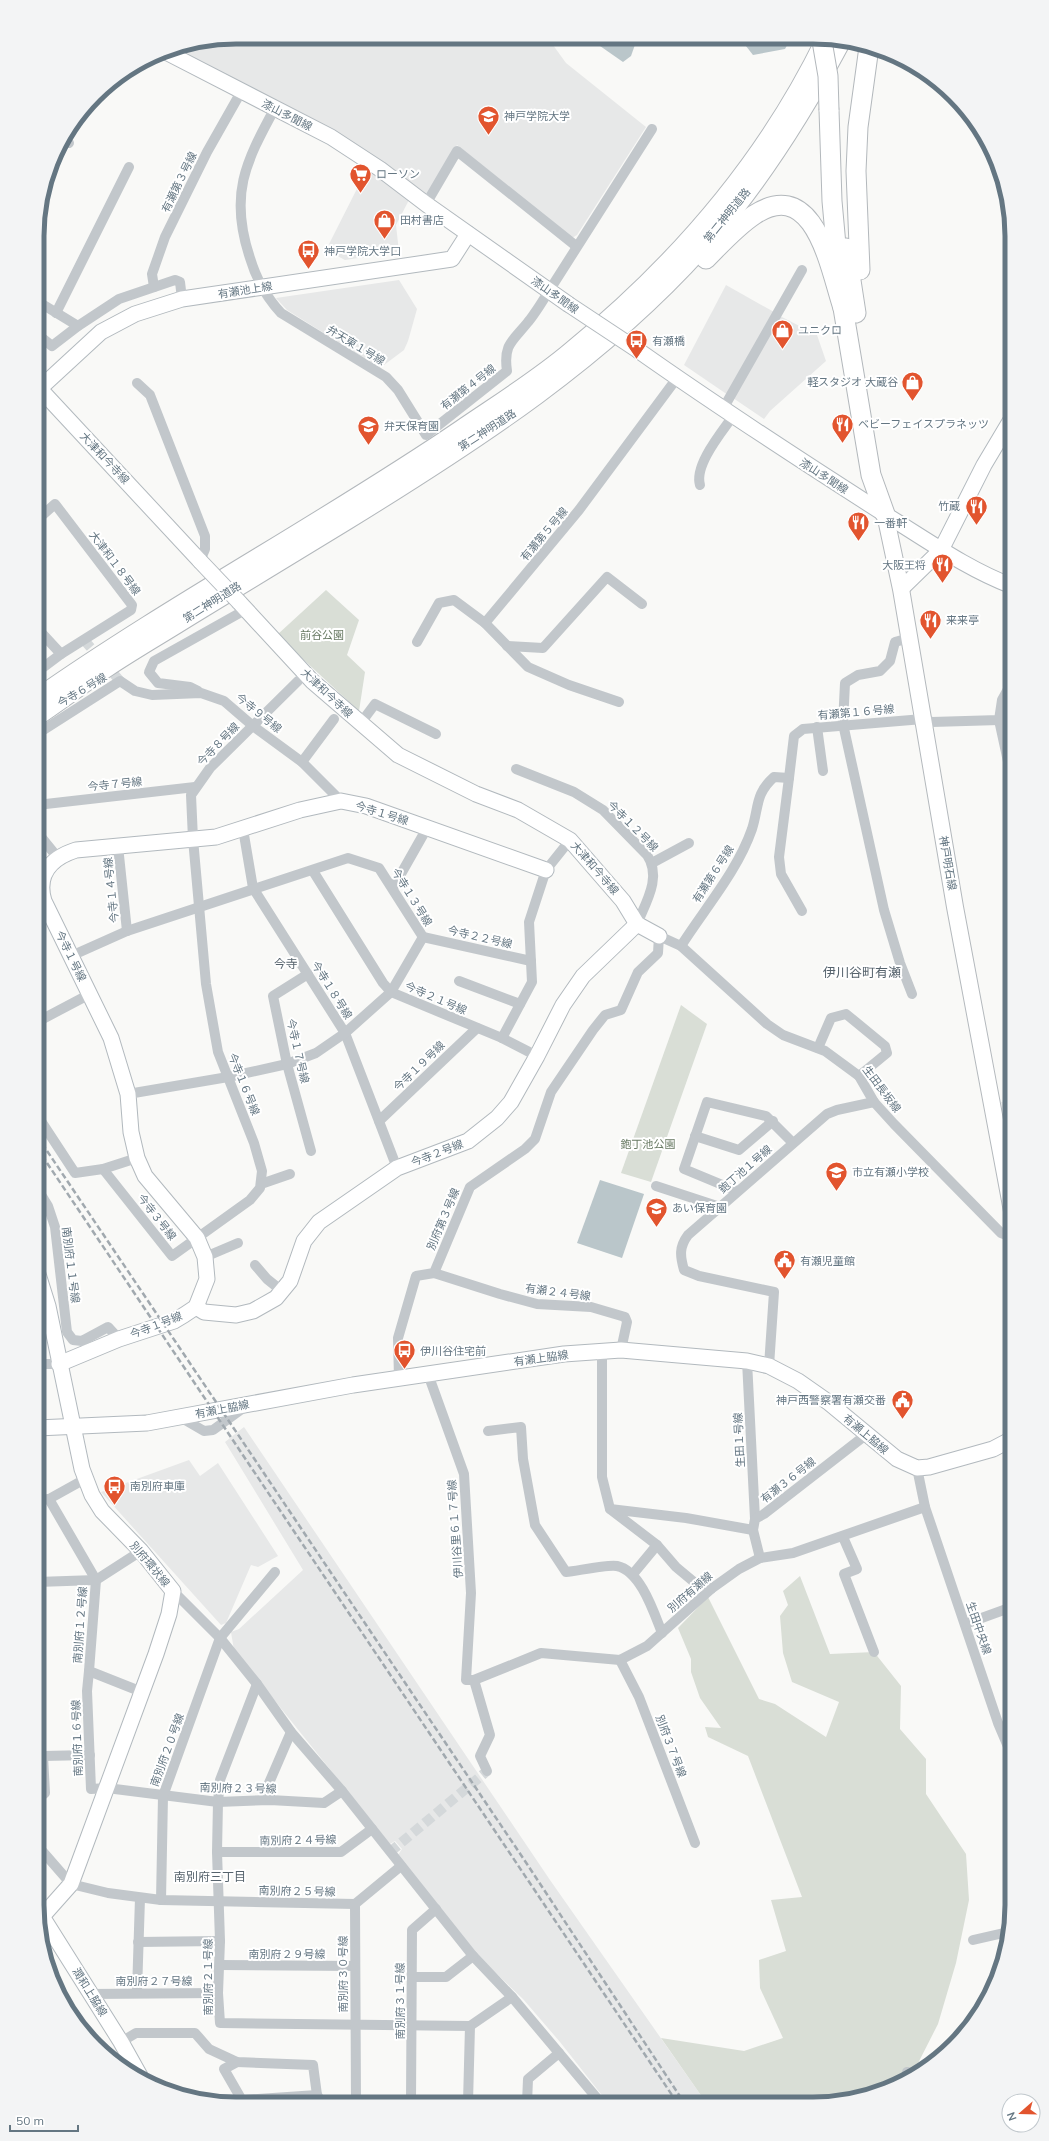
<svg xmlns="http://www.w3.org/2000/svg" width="1049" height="2141" viewBox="0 0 1049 2141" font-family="Mulish,'Noto Sans JP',sans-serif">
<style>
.built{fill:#e7e8e8}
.green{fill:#d9ded6}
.water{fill:#bac6ca}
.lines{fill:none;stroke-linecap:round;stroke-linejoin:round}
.street-tunnel{stroke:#d4d8da;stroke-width:10;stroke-dasharray:10 5;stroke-linecap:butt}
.secondary-casing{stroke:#b2b9be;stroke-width:17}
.primary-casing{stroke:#b4b9bd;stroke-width:18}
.highway-casing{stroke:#b3b8bc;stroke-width:21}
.street{stroke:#c2c7cb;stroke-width:10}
.secondary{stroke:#fff;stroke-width:15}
.primary{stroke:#fff;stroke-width:16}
.highway{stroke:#fff;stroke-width:19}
.rail{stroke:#a1a9af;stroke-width:2.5;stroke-dasharray:6 3;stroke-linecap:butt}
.secondary-bridge-casing{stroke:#b2b9be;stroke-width:17;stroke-linecap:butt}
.highway-bridge-casing{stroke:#b3b8bc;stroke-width:21;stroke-linecap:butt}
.secondary-bridge{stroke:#fff;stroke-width:15}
.highway-bridge{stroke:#fff;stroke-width:19}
.labels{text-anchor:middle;stroke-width:4;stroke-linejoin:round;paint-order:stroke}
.street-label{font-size:11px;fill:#647682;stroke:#fff}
.poi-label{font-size:11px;fill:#647682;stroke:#fff;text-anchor:start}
.park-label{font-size:11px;fill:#687a63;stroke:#fff}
.neighbourhood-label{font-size:12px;fill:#56636d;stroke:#fff}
.quarter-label{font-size:13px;fill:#56636d;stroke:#fff}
.rim{fill:none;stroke:#647682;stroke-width:5}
</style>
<rect width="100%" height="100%" fill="#f9f9f7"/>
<g class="built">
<polygon points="236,37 556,39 553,45 566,63 646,127 577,235 572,238 457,145 428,195 373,155 172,50"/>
<polygon points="367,169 409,200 396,225 399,252 345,260 326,250"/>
<polygon points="399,280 417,309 408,341 404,350 380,368 287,310 276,298"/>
<polygon points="726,285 774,312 728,395 684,365"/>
<polygon points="780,316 817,335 826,361 770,411 764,419 733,398"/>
<polygon points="1012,1100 1012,1138 1008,1138 1001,1102"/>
<polygon points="244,1427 550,1880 707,2104 608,2103 560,2042 523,1999 481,1959 398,1855 402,1849 395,1841 390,1844 234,1650 231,1632 239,1629 303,1570 225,1442"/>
<polygon points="189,1460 200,1476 218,1463 278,1556 258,1567 251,1565 226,1623 221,1625 101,1492"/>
</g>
<g class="green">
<polygon points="326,590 359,620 347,655 365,672 359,711 277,635"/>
<polygon points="681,1005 707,1024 651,1182 621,1173"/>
<polygon points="800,1576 830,1654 874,1652 901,1686 900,1729 926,1759 926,1794 966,1854 969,1900 956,1963 938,2024 911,2077 877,2093 813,2104 707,2104 661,2038 744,2051 783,2038 760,1988 759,1960 786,1951 771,1900 802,1897 748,1756 708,1737 705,1727 721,1728 700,1698 691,1672 691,1659 678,1628 708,1597 759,1699 775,1704 826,1737 839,1702 792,1682 783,1653 780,1616 788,1605 783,1591"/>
</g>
<g class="water">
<polygon points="590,39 637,39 631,56 623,62"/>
<polygon points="790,40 785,49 753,55 742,41"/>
<polygon points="600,1180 644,1194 622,1258 577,1243"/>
</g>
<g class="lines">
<g class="street-tunnel">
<polyline points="84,640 120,681"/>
<polyline points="390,1852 487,1771"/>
</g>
<defs>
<g id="secondary">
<polyline points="164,51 331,137 380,169 426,204 568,304"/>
<path d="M639,351C720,408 803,462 886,515C927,540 967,569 1012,586"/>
<polyline points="40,389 200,561"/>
<polyline points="37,391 101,332 135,314 182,299 452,259 468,234"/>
<polyline points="901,589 941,550 984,465 1012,418"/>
<polyline points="239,602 312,681 398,755 476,794 518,810 570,840 623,901 637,924 659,936"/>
<polyline points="37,1271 48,1306 82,1469 92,1495 102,1511 141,1551 173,1591 169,1614 156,1654 71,1884 39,1920"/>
<polyline points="196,1307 204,1312 236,1315 253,1311 276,1298 290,1281 304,1241 319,1222 397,1168 468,1141 497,1118 511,1102 537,1056 563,1005 583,976 637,924"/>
<path d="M59,1364L119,1339L174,1321L184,1315L196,1307L207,1279L205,1257L197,1238L145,1176L137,1158L131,1132L128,1094L111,1038L44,901C36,875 51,858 76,850L216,837L300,810L341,801L366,806L546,870"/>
<polyline points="37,1428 147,1423 353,1385 564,1354 621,1350 747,1361 769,1366 798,1381 828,1402 897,1459 917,1468 929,1467 993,1449 1012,1439"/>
<polyline points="38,1910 121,2042 140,2076"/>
</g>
<polyline id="primary" points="885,514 901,589 955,907 1012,1211"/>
<g id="highway">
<polyline points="829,110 832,201 838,267"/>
<polyline points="846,248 856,313"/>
<path d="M706,259C721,244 736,227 754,215C815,175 830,269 843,308"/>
<polyline points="860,270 856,171 858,127 869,47"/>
<polyline points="841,296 871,475 885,514"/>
<path d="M37,699C174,603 323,524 461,430C499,404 538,380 572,351C676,266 766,162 825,41"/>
<path d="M37,716C61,700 84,682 107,667C134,649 162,633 189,616C241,584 293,553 345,521C475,441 605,357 707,241C761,180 803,112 841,41"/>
</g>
</defs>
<use href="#secondary" class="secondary-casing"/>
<use href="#primary" class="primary-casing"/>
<use href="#highway" class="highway-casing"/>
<g class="street">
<path d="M275,108C245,163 229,195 250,258C256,278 266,297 281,313L386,377L398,390L426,435L507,371C503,344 513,341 528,322C533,316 538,308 542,302L652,129"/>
<polyline points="63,141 69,143"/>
<polyline points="426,204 457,151 576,246"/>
<polyline points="154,287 152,274 165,237 207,152 241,92"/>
<polyline points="37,301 78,326"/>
<polyline points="56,313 129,167"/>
<polyline points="37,334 52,346 78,326 119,299 175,280 180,282 182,299"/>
<polyline points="137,383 150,395 205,536 205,549 200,561"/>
<polyline points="723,409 802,270"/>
<path d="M700,485C694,465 722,432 733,416"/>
<polyline points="37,520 55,504 132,605 131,610 61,654"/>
<polyline points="485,623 528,667 569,685 619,702"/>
<polyline points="909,638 895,642 890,661 880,671 858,675 845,683 843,724 884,910 900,963 912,994"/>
<polyline points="417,642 439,603 454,600 485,623 579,510 677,378"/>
<polyline points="507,646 543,648 607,577 642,604"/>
<polyline points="37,672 61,654 37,628"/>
<polyline points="198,691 190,687 158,683 149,672 154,661 245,610"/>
<polyline points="999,720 1012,780"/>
<polyline points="360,724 375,704 436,734"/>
<polyline points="817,727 823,771"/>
<polyline points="37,734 120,681 135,691 152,695 201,693 224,701 253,726 302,762 341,801"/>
<polyline points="302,762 334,719"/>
<path d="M516,769L574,792L603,810L647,855C662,877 646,902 637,924"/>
<polyline points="789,778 779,857 781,874 802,911"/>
<polyline points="37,805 195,787"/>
<polyline points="243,829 253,888 345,1033 397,1168"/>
<polyline points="37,832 58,858"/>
<polyline points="118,846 127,931"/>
<polyline points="652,863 689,843"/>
<polyline points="313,871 383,983 391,992 502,1038 537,1056"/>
<polyline points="393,888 427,828"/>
<polyline points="423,937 531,961"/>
<path d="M681,946C705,908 737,872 752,829C759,807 755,794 774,777L789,778L794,736L803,729L923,719L932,722L999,720L1002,700L1012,682"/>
<polyline points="71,956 127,931 348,858 379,868 423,937 391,992 345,1033 316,1053 287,1064 228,1077 128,1094"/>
<polyline points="308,974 273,996 287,1064 311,1151"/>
<polyline points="459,981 520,1004"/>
<polyline points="37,1022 90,994"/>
<polyline points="502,1038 532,982 529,922 546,870 570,840"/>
<polyline points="818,1048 831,1018 846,1014 885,1046 887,1053 859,1076"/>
<polyline points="37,1115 75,1173 103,1169 137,1158"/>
<polyline points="379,1121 477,1028"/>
<polyline points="695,1136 739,1150 773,1121"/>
<polyline points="103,1169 172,1256 250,1200 260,1188 262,1171 254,1143 218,1052 206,984 193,839 191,795 210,768 298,681"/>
<polyline points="261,1184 290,1174"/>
<polyline points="656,1186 720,1207"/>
<polyline points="37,1188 48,1206 55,1227 67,1332 73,1340 82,1341 108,1327 119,1339"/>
<polyline points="737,1191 684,1169 707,1102 766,1116 793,1143"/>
<polyline points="205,1257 238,1243"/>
<polyline points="255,1265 267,1279 282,1291"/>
<polyline points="434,1273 500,1294 537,1304 591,1307 625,1317 627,1322 621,1350"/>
<polyline points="602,1351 602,1477 610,1509 657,1545 676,1567 694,1582 711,1589"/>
<polyline points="747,1361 755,1519"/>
<polyline points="37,1364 59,1364"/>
<path d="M769,1366L774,1292L699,1276L684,1270C680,1256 679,1247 688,1235L827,1114L837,1110L874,1102"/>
<polyline points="428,1374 464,1474 471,1593 466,1680 474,1680 541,1653 620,1660 647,1646 711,1589 739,1569 760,1558 793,1553 925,1507"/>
<polyline points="399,1378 398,1338 416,1276 434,1273 470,1187 525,1149 535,1139 551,1092 593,1030 605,1015 621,1010 638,972 658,953 659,936 681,946 767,1024 783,1035 825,1051 859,1076 874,1102 894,1124 1001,1233 1012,1237"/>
<polyline points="180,1417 204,1431 213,1430 246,1406"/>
<path d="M488,1431L521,1427L523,1459L535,1525L566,1572C577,1571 608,1564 617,1566C641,1571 654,1613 662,1633"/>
<polyline points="917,1468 925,1507 998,1723 1012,1756"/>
<polyline points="49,1499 85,1479"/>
<polyline points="37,1500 49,1499 96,1580 89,1671 142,1692"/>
<polyline points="610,1509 686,1518 753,1530"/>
<polyline points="843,1537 857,1569 844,1574 874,1652"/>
<polyline points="760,1558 753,1530 755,1519 764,1514 867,1434"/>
<polyline points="633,1574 657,1545"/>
<polyline points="37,1582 96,1580 141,1551"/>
<polyline points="173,1591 220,1638 257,1684 291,1732 342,1791 473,1956 512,1997 601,2103"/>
<polyline points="965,1624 1012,1607"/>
<polyline points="620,1660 639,1697 695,1843"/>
<polyline points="89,1671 87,1691 91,1789 107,1788 218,1802 270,1800 324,1803 342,1791"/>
<polyline points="474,1680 490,1735 480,1756 487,1771"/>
<polyline points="257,1684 220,1780 218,1802 217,1852 220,1941 218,1993 220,2023 470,2026 512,1997"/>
<polyline points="43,1756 90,1755"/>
<polyline points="37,1800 45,1793 43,1756 37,1755"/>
<polyline points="270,1800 269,1783 291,1732"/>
<polyline points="37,1845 71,1884 108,1893 161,1900 355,1904"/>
<polyline points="217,1852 341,1852 372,1829"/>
<polyline points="161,1900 163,1796 220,1638 275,1572"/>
<polyline points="973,1940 1008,1932"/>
<polyline points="138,1942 220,1941"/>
<polyline points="220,1965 355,1966"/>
<polyline points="412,1977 446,1977 473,1956"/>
<polyline points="137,1992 140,1898"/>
<polyline points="90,1994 218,1993"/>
<polyline points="121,2042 136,2033 195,2033 209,2049 237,2062 313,2065 317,2095 322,2103"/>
<polyline points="237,2062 224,2069 243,2102"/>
<polyline points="907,2072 916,2074"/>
<polyline points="242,2100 317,2095"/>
<polyline points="356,2103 355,1904 401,1866"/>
<polyline points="411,2103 412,1930 436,1909"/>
<polyline points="468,2103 470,2026"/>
<polyline points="527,2103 528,2079 559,2053"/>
</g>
<use href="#secondary" class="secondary"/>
<use href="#primary" class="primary"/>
<use href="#highway" class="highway"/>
<g class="rail">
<polyline points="37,1136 527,1864 685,2104"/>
<polyline points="37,1148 678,2104"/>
</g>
<defs>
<g id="secondary-bridge">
<polyline points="568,304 639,351"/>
<polyline points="200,561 239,602"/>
</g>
<polyline id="highway-bridge" points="822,41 828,76 829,110"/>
</defs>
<use href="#secondary-bridge" class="secondary-bridge-casing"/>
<use href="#highway-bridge" class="highway-bridge-casing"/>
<use href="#secondary-bridge" class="secondary-bridge"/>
<use href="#highway-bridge" class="highway-bridge"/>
</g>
<defs>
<symbol id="university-pin" viewBox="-11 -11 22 30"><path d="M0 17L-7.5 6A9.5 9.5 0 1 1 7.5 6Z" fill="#e2542e" stroke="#fff"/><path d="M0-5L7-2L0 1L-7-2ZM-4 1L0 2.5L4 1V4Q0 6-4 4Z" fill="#fff"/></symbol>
<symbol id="supermarket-pin" viewBox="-11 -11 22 30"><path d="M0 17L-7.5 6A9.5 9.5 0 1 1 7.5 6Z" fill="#e2542e" stroke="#fff"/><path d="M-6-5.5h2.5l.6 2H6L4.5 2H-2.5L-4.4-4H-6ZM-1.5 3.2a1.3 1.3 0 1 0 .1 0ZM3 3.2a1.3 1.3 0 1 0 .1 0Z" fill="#fff"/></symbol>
<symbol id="shop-pin" viewBox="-11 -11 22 30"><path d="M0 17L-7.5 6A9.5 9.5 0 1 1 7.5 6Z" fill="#e2542e" stroke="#fff"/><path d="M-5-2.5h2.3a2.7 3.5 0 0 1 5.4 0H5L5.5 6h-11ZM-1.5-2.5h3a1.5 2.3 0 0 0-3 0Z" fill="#fff"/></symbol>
<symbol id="bus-pin" viewBox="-11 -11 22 30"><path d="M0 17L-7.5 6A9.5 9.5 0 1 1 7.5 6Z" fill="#e2542e" stroke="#fff"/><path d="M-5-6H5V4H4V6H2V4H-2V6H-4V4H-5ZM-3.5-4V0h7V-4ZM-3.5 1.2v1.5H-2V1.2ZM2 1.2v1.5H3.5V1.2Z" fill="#fff"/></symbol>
<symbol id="restaurant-pin" viewBox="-11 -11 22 30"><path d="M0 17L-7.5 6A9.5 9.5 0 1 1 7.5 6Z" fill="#e2542e" stroke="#fff"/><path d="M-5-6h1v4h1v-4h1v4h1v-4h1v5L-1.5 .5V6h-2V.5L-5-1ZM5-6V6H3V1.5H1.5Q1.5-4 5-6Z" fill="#fff"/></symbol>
<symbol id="school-pin" viewBox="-11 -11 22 30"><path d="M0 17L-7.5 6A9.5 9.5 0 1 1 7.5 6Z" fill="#e2542e" stroke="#fff"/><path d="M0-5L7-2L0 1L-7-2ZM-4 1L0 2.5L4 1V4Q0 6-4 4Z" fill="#fff"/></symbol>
<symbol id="civic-pin" viewBox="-11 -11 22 30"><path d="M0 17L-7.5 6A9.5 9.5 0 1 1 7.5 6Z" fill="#e2542e" stroke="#fff"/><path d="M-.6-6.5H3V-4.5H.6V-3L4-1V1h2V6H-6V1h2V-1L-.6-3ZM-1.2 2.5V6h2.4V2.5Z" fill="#fff"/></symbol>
</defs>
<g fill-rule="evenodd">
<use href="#university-pin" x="476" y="104" width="25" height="34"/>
<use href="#supermarket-pin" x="348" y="162" width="25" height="34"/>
<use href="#shop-pin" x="372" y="208" width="25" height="34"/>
<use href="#bus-pin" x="296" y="238" width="25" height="34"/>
<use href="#shop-pin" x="770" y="318" width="25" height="34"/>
<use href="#bus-pin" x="624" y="328" width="25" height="34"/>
<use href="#shop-pin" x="900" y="370" width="25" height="34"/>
<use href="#restaurant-pin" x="830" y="412" width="25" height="34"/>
<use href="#school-pin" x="356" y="414" width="25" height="34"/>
<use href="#restaurant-pin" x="964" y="494" width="25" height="34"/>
<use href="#restaurant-pin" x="846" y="510" width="25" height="34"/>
<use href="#restaurant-pin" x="930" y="552" width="25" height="34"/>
<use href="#restaurant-pin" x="918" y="608" width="25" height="34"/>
<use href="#school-pin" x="824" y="1160" width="25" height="34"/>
<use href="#school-pin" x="644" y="1196" width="25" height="34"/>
<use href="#civic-pin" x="772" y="1248" width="25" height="34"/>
<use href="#bus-pin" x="392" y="1338" width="25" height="34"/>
<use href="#civic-pin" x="890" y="1388" width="25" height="34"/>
<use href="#bus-pin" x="102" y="1474" width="25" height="34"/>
</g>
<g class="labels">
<g class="street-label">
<text transform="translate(287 115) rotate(27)" y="4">漆山多聞線</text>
<text transform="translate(179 182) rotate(-64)" y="4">有瀬第３号線</text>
<text transform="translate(727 215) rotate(-51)" y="4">第二神明道路</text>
<text transform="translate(245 290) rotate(-9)" y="4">有瀬池上線</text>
<text transform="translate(555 295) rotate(35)" y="4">漆山多聞線</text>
<text transform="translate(356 345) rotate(31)" y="4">弁天東１号線</text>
<text transform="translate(468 387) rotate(-38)" y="4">有瀬第４号線</text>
<text transform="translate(487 430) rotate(-33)" y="4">第二神明道路</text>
<text transform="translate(105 458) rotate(47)" y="4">大津和今寺線</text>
<text transform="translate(824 476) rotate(33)" y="4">漆山多聞線</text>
<text transform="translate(544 534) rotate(-50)" y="4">有瀬第５号線</text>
<text transform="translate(115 563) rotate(53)" y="4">大津和１８号線</text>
<text transform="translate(212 602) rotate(-32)" y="4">第二神明道路</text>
<text transform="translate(82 690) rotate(-31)" y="4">今寺６号線</text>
<text transform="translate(327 693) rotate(43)" y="4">大津和今寺線</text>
<text transform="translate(856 712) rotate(-5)" y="4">有瀬第１６号線</text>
<text transform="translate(259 713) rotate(39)" y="4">今寺９号線</text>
<text transform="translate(218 744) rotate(-46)" y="4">今寺８号線</text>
<text transform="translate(115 784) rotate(-6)" y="4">今寺７号線</text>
<text transform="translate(382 813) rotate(17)" y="4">今寺１号線</text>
<text transform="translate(633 826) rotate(45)" y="4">今寺１２号線</text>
<text transform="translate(948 863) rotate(80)" y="4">神戸明石線</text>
<text transform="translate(595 868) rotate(49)" y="4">大津和今寺線</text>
<text transform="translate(713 874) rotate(-57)" y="4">有瀬第６号線</text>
<text transform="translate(111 890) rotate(-96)" y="4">今寺１４号線</text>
<text transform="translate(412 897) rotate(58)" y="4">今寺１３号線</text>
<text transform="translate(480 937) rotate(13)" y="4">今寺２２号線</text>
<text transform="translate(71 956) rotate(64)" y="4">今寺１号線</text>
<text transform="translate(332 990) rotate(58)" y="4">今寺１８号線</text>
<text transform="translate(436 998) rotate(23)" y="4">今寺２１号線</text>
<text transform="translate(298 1051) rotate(77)" y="4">今寺１７号線</text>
<text transform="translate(419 1066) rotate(-44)" y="4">今寺１９号線</text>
<text transform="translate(244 1084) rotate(68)" y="4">今寺１６号線</text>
<text transform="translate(882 1089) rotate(53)" y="4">生田長坂線</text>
<text transform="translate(437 1153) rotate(-21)" y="4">今寺２号線</text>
<text transform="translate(745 1169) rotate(-41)" y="4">鉋丁池１号線</text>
<text transform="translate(157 1217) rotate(52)" y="4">今寺３号線</text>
<text transform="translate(443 1219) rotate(-67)" y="4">別府第３号線</text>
<text transform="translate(71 1265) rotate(83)" y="4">南別府１１号線</text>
<text transform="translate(558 1292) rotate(7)" y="4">有瀬２４号線</text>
<text transform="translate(156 1325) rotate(-21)" y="4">今寺１号線</text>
<text transform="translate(541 1358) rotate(-8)" y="4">有瀬上脇線</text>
<text transform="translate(222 1409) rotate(-11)" y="4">有瀬上脇線</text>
<text transform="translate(866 1434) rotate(40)" y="4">有瀬上脇線</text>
<text transform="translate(739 1440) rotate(-93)" y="4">生田１号線</text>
<text transform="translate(788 1480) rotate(-38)" y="4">有瀬３６号線</text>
<text transform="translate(455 1529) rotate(-94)" y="4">伊川谷里６１７号線</text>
<text transform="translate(150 1564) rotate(50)" y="4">別府環状線</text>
<text transform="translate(690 1592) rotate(-41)" y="4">別府有瀬線</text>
<text transform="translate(80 1625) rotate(-86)" y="4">南別府１２号線</text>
<text transform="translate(979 1628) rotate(71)" y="4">生田中央線</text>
<text transform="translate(77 1738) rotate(-92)" y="4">南別府１６号線</text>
<text transform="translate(671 1746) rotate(69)" y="4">別府３７号線</text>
<text transform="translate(167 1750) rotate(-70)" y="4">南別府２０号線</text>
<text transform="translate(238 1788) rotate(1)" y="4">南別府２３号線</text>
<text transform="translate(298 1840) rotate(-1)" y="4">南別府２４号線</text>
<text transform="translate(297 1891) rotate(1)" y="4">南別府２５号線</text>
<text x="287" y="1958">南別府２９号線</text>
<text transform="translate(343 1974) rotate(-90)" y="4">南別府３０号線</text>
<text transform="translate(208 1977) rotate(-90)" y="4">南別府２１号線</text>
<text x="154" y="1985">南別府２７号線</text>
<text transform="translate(90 1992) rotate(58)" y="4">潤和上脇線</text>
<text transform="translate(400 2001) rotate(-90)" y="4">南別府３１号線</text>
</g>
<g class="poi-label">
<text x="504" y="120">神戸学院大学</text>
<text x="376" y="178">ローソン</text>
<text x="400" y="224">田村書店</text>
<text x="324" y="255">神戸学院大学口</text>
<text x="798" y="334">ユニクロ</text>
<text x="652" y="345">有瀬橋</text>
<text x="898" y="386" text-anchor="end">軽スタジオ 大蔵谷</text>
<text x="858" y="428">ベビーフェイスプラネッツ</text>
<text x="384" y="430">弁天保育園</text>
<text x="960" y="510" text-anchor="end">竹蔵</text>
<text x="874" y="527">一番軒</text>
<text x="926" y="569" text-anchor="end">大阪王将</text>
<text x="946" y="624">来来亭</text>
<text x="852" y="1176">市立有瀬小学校</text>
<text x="672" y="1212">あい保育園</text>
<text x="800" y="1265">有瀬児童館</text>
<text x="420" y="1355">伊川谷住宅前</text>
<text x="886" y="1404" text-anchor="end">神戸西警察署有瀬交番</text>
<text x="130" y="1490">南別府車庫</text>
</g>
<g class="park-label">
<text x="322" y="639">前谷公園</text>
<text x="648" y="1148">鉋丁池公園</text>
</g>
<g class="neighbourhood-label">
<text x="286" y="968">今寺</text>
<text x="210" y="1881">南別府三丁目</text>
</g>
<g class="quarter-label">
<text x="862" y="977">伊川谷町有瀬</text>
</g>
</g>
<path d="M0 0H1049V2141H0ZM236 44H813A192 192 0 0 1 1005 236V1905A192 192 0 0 1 813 2097H236A192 192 0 0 1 44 1905V236A192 192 0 0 1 236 44Z" fill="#f3f4f5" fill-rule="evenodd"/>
<path class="rim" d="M236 44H813A192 192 0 0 1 1005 236V1905A192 192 0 0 1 813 2097H236A192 192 0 0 1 44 1905V236A192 192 0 0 1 236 44Z"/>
<g transform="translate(1021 2113) rotate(250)"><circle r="19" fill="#ffffff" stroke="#c1c8cd"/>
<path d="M0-3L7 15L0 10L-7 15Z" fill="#e2542e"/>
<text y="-6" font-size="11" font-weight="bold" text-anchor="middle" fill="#647682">N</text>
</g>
<path d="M10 2125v6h68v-6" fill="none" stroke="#647682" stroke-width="2"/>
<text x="16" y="2125" font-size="12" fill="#647682" stroke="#ffffff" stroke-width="3" paint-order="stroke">50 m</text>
</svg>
